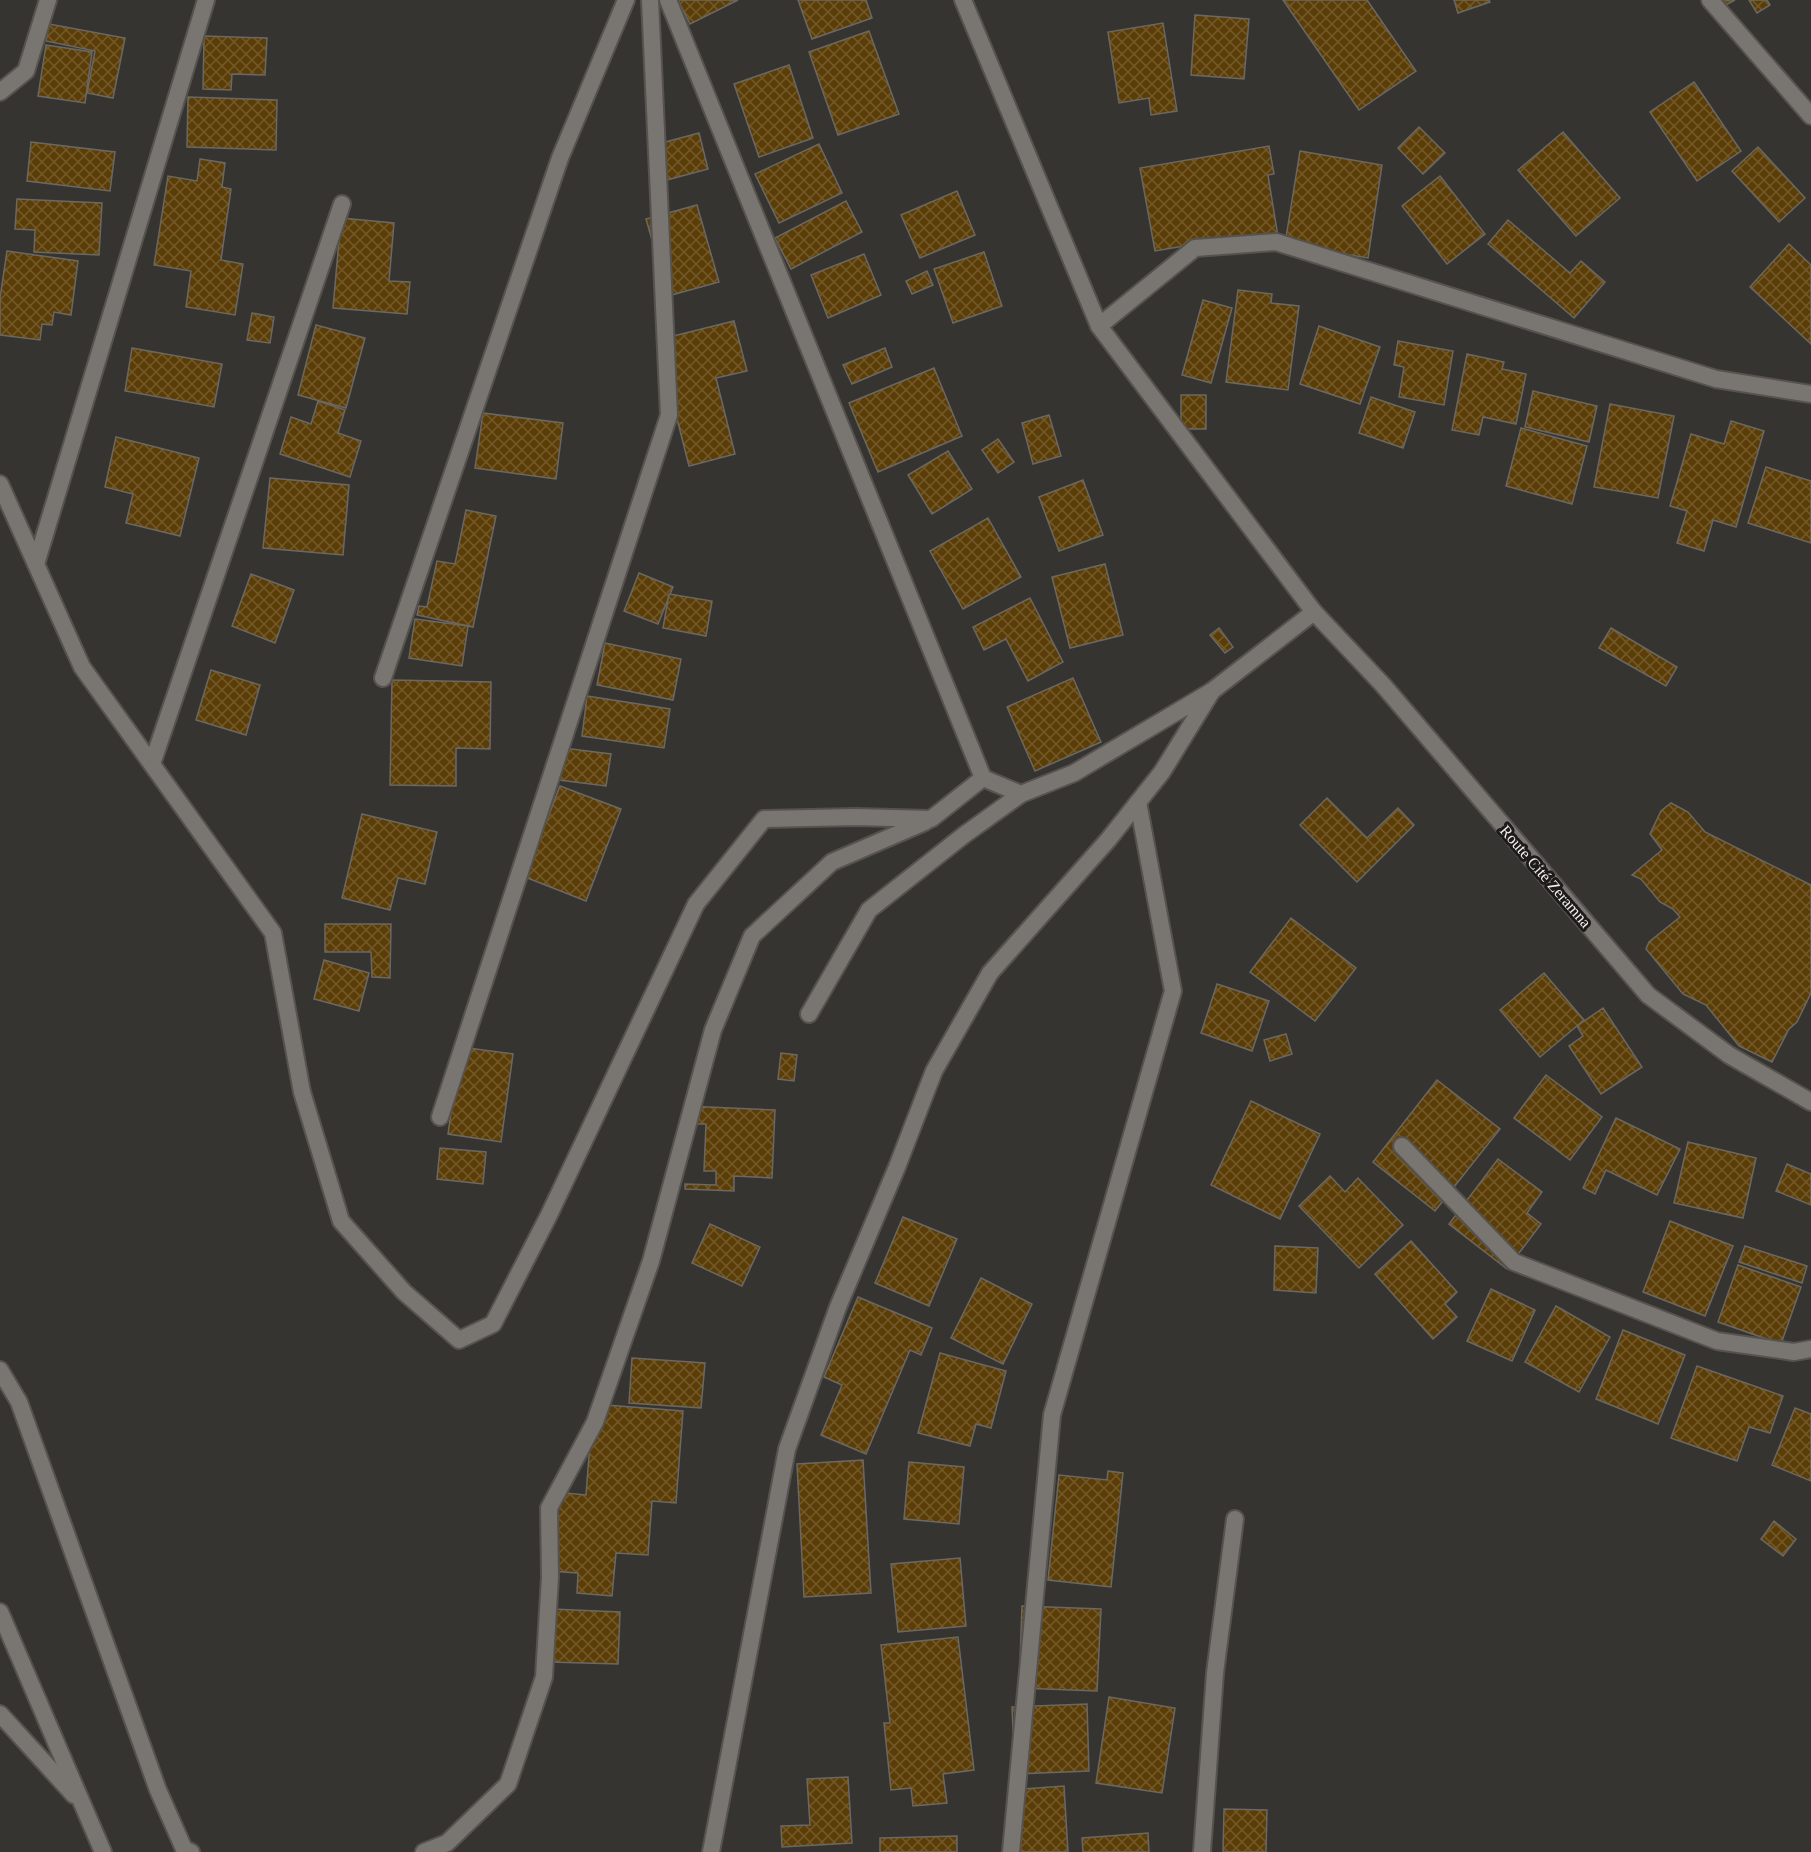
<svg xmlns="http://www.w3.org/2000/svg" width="1811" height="1852" viewBox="0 0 1811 1852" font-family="Georgia,serif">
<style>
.building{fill:url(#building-cross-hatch);stroke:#6b6864;stroke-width:1.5}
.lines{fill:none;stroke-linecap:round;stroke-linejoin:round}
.minor-casing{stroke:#55524f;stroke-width:20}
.tertiary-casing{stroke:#55524f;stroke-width:20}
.minor{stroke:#797672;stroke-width:16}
.tertiary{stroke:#797672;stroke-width:16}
.labels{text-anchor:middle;stroke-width:6;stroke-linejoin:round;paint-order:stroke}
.street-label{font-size:16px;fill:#f1efed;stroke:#1d1b1a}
</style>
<defs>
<pattern id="building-cross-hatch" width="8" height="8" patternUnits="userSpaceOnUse" patternTransform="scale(1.5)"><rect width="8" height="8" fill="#5b3e07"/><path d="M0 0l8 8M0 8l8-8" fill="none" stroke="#735a2b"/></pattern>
</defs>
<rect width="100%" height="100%" fill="#363430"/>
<g class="building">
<polygon points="678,0 738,0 690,24"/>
<polygon points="798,0 866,0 872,18 812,39"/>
<polygon points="1283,0 1367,0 1416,71 1359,110"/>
<polygon points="1454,0 1489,0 1490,2 1458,13"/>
<polygon points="1713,0 1735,0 1718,9"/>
<polygon points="1749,0 1767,0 1770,5 1757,13"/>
<polygon points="1195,15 1249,19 1244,79 1191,75"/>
<polygon points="1163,23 1177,111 1151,115 1149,98 1119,103 1108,32"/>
<polygon points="49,24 125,38 113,98 87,93 95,51 46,41"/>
<polygon points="869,31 899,114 838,135 809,52"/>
<polygon points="204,36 267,38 265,75 232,74 231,90 203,89"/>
<polygon points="46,45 92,52 85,103 38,96"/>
<polygon points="789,65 813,138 759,157 734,84"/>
<polygon points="1694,82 1741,151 1697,181 1650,112"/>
<polygon points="188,97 277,100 276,150 187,147"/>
<polygon points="1419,127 1445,153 1423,174 1398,148"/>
<polygon points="1563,132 1620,198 1576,236 1518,170"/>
<polygon points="699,133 708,169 663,181 654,145"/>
<polygon points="31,142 115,152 110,191 27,181"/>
<polygon points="819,144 842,193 779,223 755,174"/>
<polygon points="1269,146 1274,174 1268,175 1279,243 1214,241 1155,251 1140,168"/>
<polygon points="1758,147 1805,198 1779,222 1732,171"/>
<polygon points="1300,151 1382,165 1368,258 1285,244"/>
<polygon points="200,159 225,163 222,187 231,189 221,260 243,264 235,315 186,307 191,271 154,265 168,176 197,181"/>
<polygon points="1440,176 1485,234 1447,264 1402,206"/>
<polygon points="957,191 975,235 920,258 901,215"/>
<polygon points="17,199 102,203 99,255 34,252 35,230 15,229"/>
<polygon points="846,201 862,232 791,269 775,238"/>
<polygon points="697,205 719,282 668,296 646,219"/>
<polygon points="341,218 394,223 389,281 410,282 407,314 333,308"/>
<polygon points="1508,220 1570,273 1581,261 1605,282 1574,318 1488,244"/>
<polygon points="1789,244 1811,265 1811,344 1750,287"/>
<polygon points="7,251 78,261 71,315 54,312 52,325 42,324 40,340 0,335 0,298"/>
<polygon points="984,252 1002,306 953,323 934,269"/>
<polygon points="864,254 881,295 828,318 811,275"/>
<polygon points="927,271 933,285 912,294 906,281"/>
<polygon points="1238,290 1272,294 1271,303 1299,306 1288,390 1226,382"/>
<polygon points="1203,300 1232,308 1211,383 1182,375"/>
<polygon points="252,313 274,317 270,343 247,340"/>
<polygon points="734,321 747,371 716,378 735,454 689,466 657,340"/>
<polygon points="316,325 365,338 346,408 298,395"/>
<polygon points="1319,326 1380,347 1360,404 1300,384"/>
<polygon points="1398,341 1453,351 1444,405 1399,397 1404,367 1394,365"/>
<polygon points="132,348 222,364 214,407 125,391"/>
<polygon points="885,348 892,367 852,384 843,365"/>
<polygon points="1467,354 1504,362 1502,369 1526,374 1516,424 1483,417 1479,435 1452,430"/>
<polygon points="934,368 962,436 878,472 849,403"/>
<polygon points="1533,391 1597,406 1589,442 1525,427"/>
<rect x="1181" y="395" width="25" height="34"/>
<polygon points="1371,397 1415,412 1403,448 1359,433"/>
<polygon points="318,401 345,410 338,433 361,441 350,477 280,454 291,417 311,424"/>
<polygon points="1610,404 1674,416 1658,498 1594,487"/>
<polygon points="483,413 563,423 556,479 475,468"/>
<polygon points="1049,415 1061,456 1033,464 1022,423"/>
<polygon points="1731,421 1764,431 1736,527 1713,520 1704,551 1677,543 1687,511 1670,506 1691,434 1724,444"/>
<polygon points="1521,428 1587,446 1572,504 1506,486"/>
<polygon points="116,437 199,458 180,536 126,523 133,494 105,487"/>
<polygon points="998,439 1014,462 998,473 982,450"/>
<polygon points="948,451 972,489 932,514 908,475"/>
<polygon points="1766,467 1811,481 1811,543 1748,523"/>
<polygon points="270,478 349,485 343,555 263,548"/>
<polygon points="1083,480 1103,535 1059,551 1039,497"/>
<polygon points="466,510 496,516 473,627 417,615 419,606 427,607 437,561 455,564"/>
<polygon points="988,518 1021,577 963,609 930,551"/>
<polygon points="1105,564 1123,635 1070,648 1052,577"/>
<polygon points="639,573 673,587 658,624 624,611"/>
<polygon points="251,574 294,590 275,643 232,626"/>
<polygon points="669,594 712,601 706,636 663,628"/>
<polygon points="1030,598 1063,662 1028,681 1006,639 984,650 973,627"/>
<polygon points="415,619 468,626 462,666 409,658"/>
<polygon points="1219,628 1233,647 1225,653 1210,635"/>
<polygon points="1611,628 1677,667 1666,686 1599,648"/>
<polygon points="605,643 681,659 673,700 597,685"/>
<polygon points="211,670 260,685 246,735 196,720"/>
<polygon points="1073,678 1101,742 1035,771 1007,707"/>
<polygon points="392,680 491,682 490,749 456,748 456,786 390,785"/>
<polygon points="587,696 670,709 664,748 582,736"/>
<polygon points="563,748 611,754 606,786 559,780"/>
<polygon points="560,786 621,809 586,901 525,877"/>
<polygon points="1327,798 1367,838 1398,808 1414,825 1357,882 1300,825"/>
<polygon points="1671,803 1688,812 1705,832 1811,885 1811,993 1797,1022 1789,1029 1772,1062 1739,1046 1706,1005 1683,994 1646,949 1649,942 1680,917 1673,909 1660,902 1641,879 1632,875 1662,850 1650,834 1661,811"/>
<polygon points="362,814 437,832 425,884 398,878 390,910 342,898"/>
<polygon points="1291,918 1356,968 1315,1021 1250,972"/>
<polygon points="325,924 391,924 390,978 372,977 371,952 325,952"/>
<polygon points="324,960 369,973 359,1011 314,999"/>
<polygon points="1544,973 1584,1020 1540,1057 1500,1010"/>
<polygon points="1217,984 1269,1001 1252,1051 1201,1033"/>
<polygon points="1603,1008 1642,1067 1601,1094 1569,1046 1583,1036 1577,1026"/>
<polygon points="1286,1034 1292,1054 1270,1061 1264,1040"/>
<polygon points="460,1047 513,1054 501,1142 448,1134"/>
<polygon points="781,1053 797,1055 794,1081 778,1079"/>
<polygon points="1546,1075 1602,1117 1570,1160 1514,1118"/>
<polygon points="1437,1080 1500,1129 1435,1211 1373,1162"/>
<polygon points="1251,1101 1320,1134 1280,1219 1211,1185"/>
<polygon points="686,1106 775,1110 772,1178 734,1176 734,1191 685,1189 685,1184 716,1185 716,1171 704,1171 706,1124 686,1124"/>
<polygon points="1616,1118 1680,1149 1657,1195 1606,1170 1595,1194 1583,1188"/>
<polygon points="1688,1142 1756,1158 1743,1218 1674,1203"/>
<polygon points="440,1148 486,1152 483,1184 437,1179"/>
<polygon points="1498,1159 1542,1192 1527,1213 1541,1224 1507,1269 1449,1224"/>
<polygon points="1787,1164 1811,1174 1811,1205 1776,1191"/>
<polygon points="1330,1176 1345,1192 1358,1178 1403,1225 1359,1268 1299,1206"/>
<polygon points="903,1217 957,1239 929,1306 875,1283"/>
<polygon points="1670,1221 1733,1246 1705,1316 1643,1292"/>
<polygon points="710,1224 760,1247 742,1286 692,1263"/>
<polygon points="1411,1241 1457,1292 1445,1304 1457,1317 1433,1339 1375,1274"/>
<polygon points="1275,1246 1318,1248 1316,1293 1274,1290"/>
<polygon points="1745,1246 1807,1266 1802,1283 1739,1262"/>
<polygon points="1738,1265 1801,1287 1781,1344 1718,1322"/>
<polygon points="981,1278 1032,1304 1003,1364 951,1338"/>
<polygon points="1491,1289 1535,1310 1512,1361 1467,1341"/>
<polygon points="858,1297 932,1328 921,1355 910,1350 866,1454 821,1435 842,1385 824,1377"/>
<polygon points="1556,1306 1610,1337 1579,1392 1525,1362"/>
<polygon points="1623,1330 1685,1355 1658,1424 1596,1399"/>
<polygon points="940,1353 1006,1371 991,1428 976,1424 970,1446 918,1433"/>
<polygon points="632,1358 705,1363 701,1408 629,1403"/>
<polygon points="1697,1366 1783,1396 1770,1433 1749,1427 1737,1461 1671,1438"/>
<polygon points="593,1404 683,1411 676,1503 652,1501 648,1555 616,1553 612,1596 577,1593 578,1573 549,1571 555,1492 586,1495"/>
<polygon points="1795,1408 1811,1414 1811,1481 1772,1465"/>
<polygon points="863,1460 871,1593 804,1597 797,1464"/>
<polygon points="909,1462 964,1467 959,1524 904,1519"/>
<polygon points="1108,1471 1123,1473 1111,1587 1048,1580 1059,1475 1107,1480"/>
<polygon points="1774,1521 1796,1539 1783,1556 1761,1539"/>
<polygon points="960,1558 966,1626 898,1632 891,1564"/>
<polygon points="1022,1606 1101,1609 1097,1691 1019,1688"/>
<polygon points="552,1609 620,1612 618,1664 550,1662"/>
<polygon points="958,1637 974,1770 943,1774 947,1803 913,1806 911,1788 891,1790 884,1723 890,1723 881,1645"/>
<polygon points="1109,1697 1175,1708 1162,1793 1096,1783"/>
<polygon points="1087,1704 1089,1771 1015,1774 1012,1707"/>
<polygon points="848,1777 852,1843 782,1847 781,1826 810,1825 807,1779"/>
<polygon points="1064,1786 1068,1852 1008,1852 1011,1790"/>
<polygon points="1224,1809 1267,1810 1266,1852 1223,1852"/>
<polygon points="1148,1833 1149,1852 1083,1852 1082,1838"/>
<polygon points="957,1836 957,1852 880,1852 880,1838"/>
</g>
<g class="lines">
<defs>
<g id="minor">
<polyline points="668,0 983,778 1021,794 1074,773 1212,691"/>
<polyline points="963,0 1099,326 1314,612"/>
<polyline points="1710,0 1811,116"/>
<polyline points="0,92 26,71 48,0"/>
<polyline points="1099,326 1195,248 1276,242 1716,379 1811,394"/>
<polyline points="0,484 82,667 273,933 302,1092 341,1221 404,1292 459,1340 493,1324 549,1215 696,904 764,819 856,817 931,819 983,778"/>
<polyline points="36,564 206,0"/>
<polyline points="383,678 560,158 626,0"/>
<polyline points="152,764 342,204"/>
<polyline points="809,1014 869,910 964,835 1021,794"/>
<polyline points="440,1117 669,415 650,0"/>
<polyline points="1402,1146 1514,1262 1717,1341 1794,1352 1811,1349"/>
<polyline points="0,1370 19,1402 158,1790 184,1849 191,1852"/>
<polyline points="0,1612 103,1852"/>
<polyline points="0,1714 74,1795"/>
<polyline points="424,1852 447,1843 508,1784 544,1677 550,1577 549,1508 595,1422 651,1261 713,1030 752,936 832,862 925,822"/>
<polyline points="1011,1852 1052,1415 1173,991 1138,802"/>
<polyline points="1202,1852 1215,1673 1235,1519"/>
</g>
<polyline id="tertiary" points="711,1852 787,1449 838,1307 897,1167 934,1071 990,973 1108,840 1162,772 1212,691 1314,612 1383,685 1648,995 1729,1055 1811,1102"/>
</defs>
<use href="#minor" class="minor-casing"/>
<use href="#tertiary" class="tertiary-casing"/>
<use href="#minor" class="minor"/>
<use href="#tertiary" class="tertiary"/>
</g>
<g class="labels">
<g class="street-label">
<text transform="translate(1546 876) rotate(49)" y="6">Route Cité Zeramna</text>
</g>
</g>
</svg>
